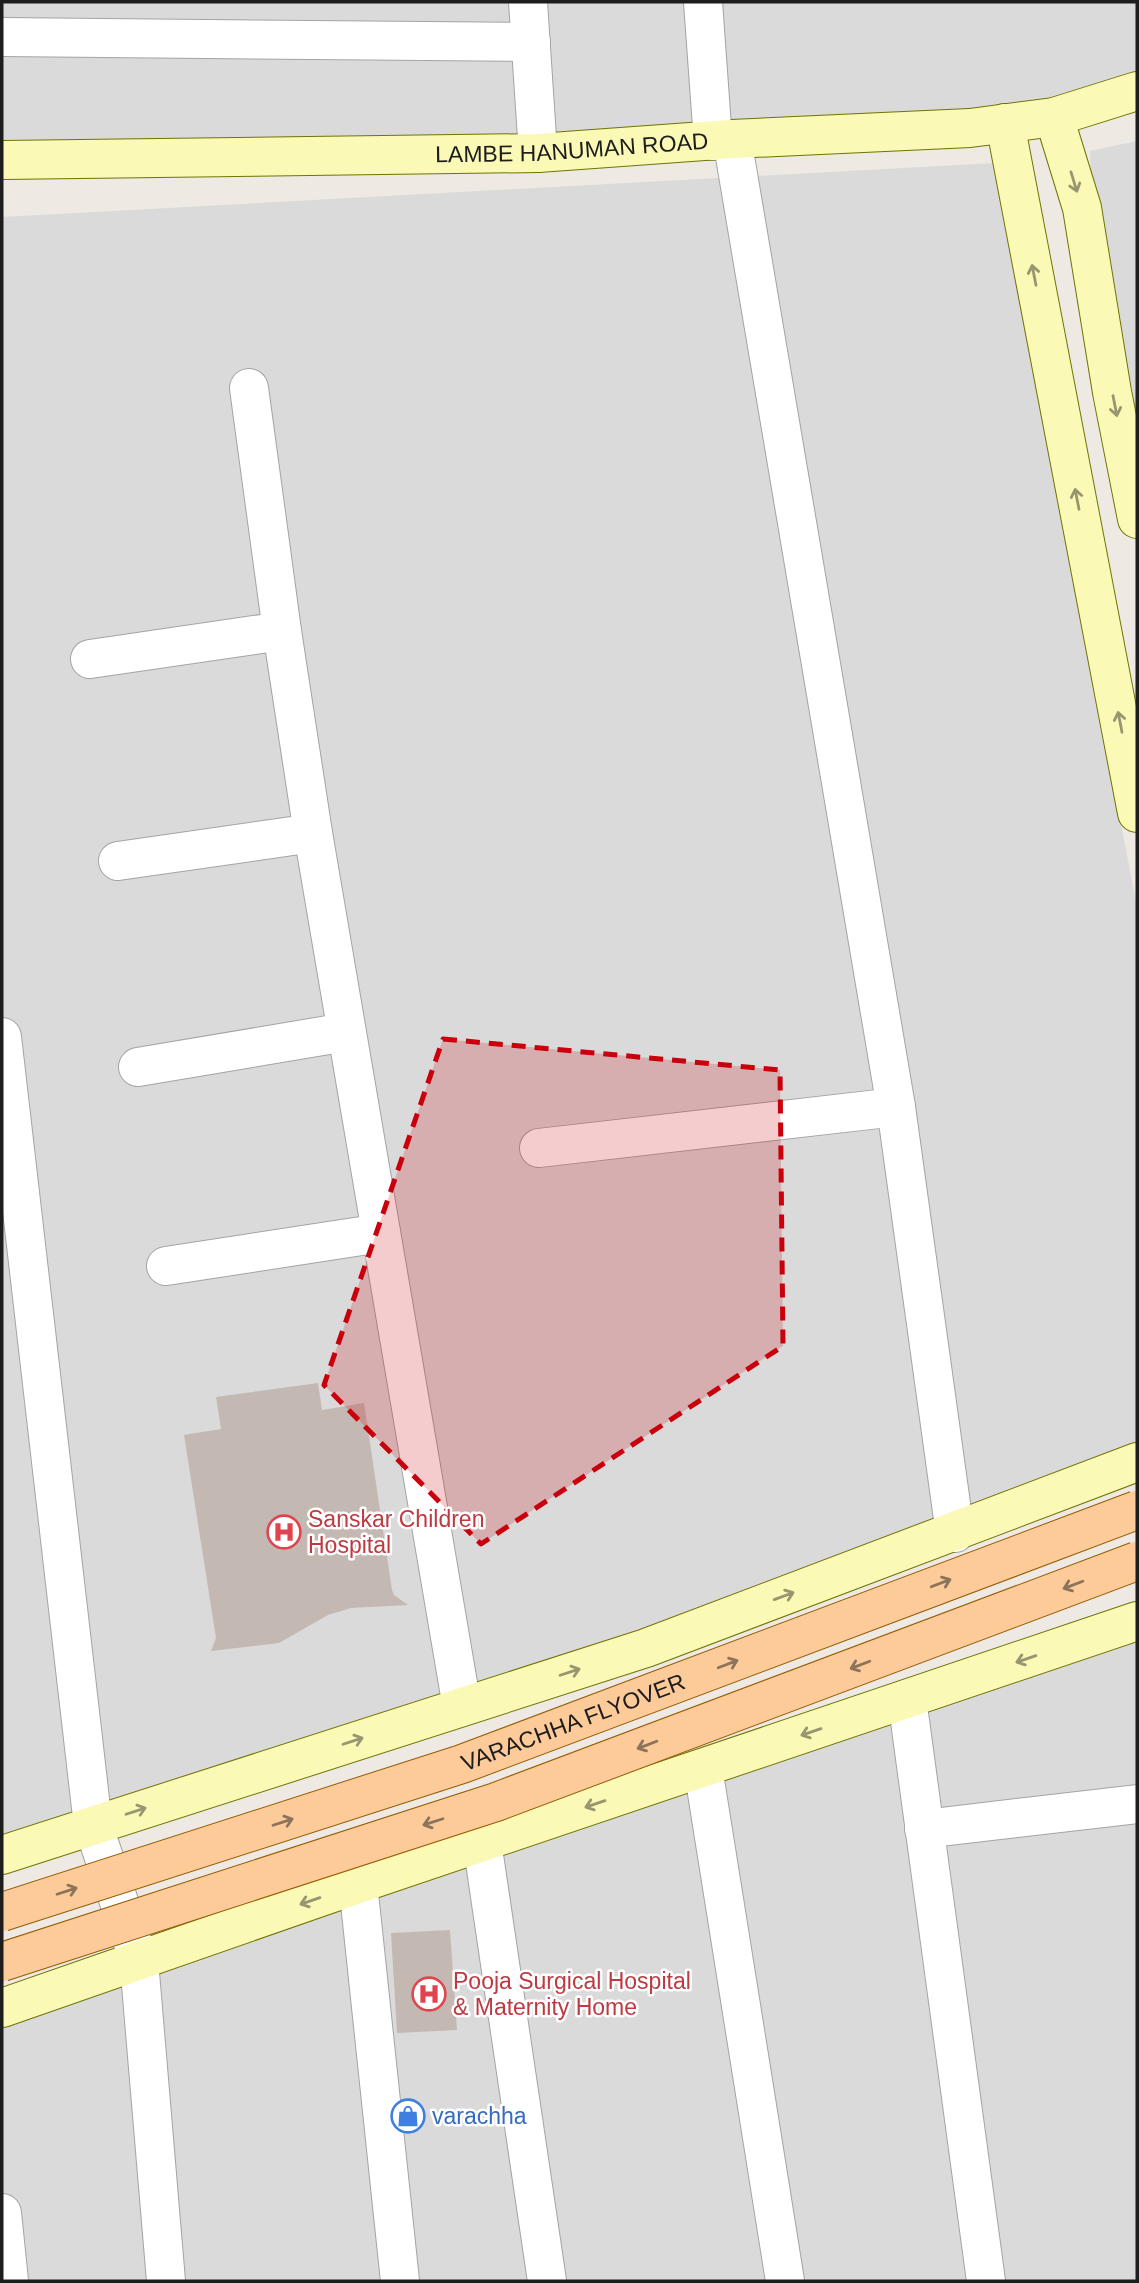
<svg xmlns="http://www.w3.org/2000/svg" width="1139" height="2283" viewBox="0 0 1139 2283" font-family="Helvetica,sans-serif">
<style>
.residential{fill:#dbdada}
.building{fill:#c3b9b2}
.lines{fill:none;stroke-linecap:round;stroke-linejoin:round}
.street-casing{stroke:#a4a4a4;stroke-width:40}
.secondary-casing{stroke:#6f7404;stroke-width:40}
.street{stroke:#fff;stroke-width:38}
.secondary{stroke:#faf9b5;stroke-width:38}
.primary-bridge-casing{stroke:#955b00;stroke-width:40;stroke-linecap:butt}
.primary-bridge{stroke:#fccb99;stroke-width:38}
.oneway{stroke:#979671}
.oneway2{stroke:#8c745b}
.marked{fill:#c9000c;fill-opacity:0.2;stroke:#c9000c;stroke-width:5;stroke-dasharray:14 9;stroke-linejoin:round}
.labels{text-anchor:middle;stroke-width:5;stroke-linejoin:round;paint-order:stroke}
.street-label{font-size:23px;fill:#1d1d1d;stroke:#fff}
.health-label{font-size:23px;fill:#be3a42;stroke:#fff;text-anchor:start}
.shop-label{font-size:23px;fill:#366cbe;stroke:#fff;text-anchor:start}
</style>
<rect width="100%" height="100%" fill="#eee9e2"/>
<g class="residential">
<polygon points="2,2 1137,2 1137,76 1067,100 961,119 552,142 2,148"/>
<polygon points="1137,141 1137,454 1092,213 1090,151"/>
<polygon points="994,163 1137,907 1137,1451 606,1648 2,1844 2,217"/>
<polygon points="1137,1638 1137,2281 2,2281 2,2023"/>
</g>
<g class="building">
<polygon points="318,1383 322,1410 364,1403 392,1590 394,1595 408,1605 351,1608 328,1615 279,1643 211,1651 216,1638 184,1435 221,1429 216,1397"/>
<polygon points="450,1930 457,2030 397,2033 391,1933"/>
</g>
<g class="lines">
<defs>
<g id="street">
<polyline points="528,2 538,153"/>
<polyline points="703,2 713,141"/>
<polyline points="2,37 531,42"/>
<polyline points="732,139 896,1107 955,1533"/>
<polyline points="249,388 282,631 313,833 462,1707"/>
<polyline points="90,659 282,631"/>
<polyline points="118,861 313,833"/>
<polyline points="2,1037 93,1825 139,1961 166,2281"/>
<polyline points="138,1067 346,1032"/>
<polyline points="539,1148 896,1107"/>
<polyline points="166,1266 381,1233"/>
<polyline points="907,1699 986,2281"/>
<polyline points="703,1768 785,2281"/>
<polyline points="924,1829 1137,1804"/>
<polyline points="482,1842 547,2281"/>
<polyline points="358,1884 400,2281"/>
<polyline points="2,2213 9,2281"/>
</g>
<g id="secondary">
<polyline points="1054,117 1082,208 1112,392 1137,519"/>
<polyline points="1005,123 1137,813"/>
<path id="s1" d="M2,160L538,153L732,139L970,128L1054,117L1137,91"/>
<polyline points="2,1855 646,1648 1137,1462"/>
<polyline points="2,2008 358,1884 1137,1621"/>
</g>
</defs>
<use href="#street" class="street-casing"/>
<use href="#secondary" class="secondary-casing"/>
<use href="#street" class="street"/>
<use href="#secondary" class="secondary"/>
<defs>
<g id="primary-bridge">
<path id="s2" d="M2,1912L462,1764L1137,1510"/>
<polyline points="2,1962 496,1802 1137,1561"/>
</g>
</defs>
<use href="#primary-bridge" class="primary-bridge-casing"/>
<use href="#primary-bridge" class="primary-bridge"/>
</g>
<defs><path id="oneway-shaft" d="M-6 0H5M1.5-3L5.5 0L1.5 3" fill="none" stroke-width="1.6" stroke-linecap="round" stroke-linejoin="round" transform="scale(1.75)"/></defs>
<g class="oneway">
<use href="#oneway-shaft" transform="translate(1074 182) rotate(73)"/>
<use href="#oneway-shaft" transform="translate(1034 275) rotate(-101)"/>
<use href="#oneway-shaft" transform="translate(1115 406) rotate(79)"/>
<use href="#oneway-shaft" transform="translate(1077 499) rotate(-101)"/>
<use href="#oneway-shaft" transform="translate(1120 722) rotate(-101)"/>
<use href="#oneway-shaft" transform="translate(784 1596) rotate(-20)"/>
<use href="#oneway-shaft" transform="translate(1026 1659) rotate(161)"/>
<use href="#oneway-shaft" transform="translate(570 1672) rotate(-18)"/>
<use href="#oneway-shaft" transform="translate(811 1732) rotate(161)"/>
<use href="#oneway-shaft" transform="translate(353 1741) rotate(-18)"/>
<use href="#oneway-shaft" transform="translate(595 1804) rotate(161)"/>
<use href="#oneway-shaft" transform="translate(136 1811) rotate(-18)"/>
<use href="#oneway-shaft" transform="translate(310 1901) rotate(161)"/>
</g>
<g class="oneway2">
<use href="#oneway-shaft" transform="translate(941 1583) rotate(-21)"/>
<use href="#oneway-shaft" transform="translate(1073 1585) rotate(159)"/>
<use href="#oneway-shaft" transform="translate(728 1664) rotate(-21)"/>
<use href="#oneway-shaft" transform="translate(860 1665) rotate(159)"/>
<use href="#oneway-shaft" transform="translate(647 1745) rotate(159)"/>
<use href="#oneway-shaft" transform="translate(283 1822) rotate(-18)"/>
<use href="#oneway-shaft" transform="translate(433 1822) rotate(162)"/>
<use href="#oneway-shaft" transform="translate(67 1891) rotate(-18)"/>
</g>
<path class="marked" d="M443,1039L780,1070L783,1346L481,1544L324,1385Z"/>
<defs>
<symbol id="hospital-ring" viewBox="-11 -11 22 22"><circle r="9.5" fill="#fff" stroke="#e0444e" stroke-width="1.5"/><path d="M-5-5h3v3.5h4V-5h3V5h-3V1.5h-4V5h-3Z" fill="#e0444e"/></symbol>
<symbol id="shop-ring" viewBox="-11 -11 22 22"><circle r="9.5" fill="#fff" stroke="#3f7fe0" stroke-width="1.5"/><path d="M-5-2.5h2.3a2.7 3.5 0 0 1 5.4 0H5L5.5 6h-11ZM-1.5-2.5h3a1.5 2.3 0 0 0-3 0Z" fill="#3f7fe0"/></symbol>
</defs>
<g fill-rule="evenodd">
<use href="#hospital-ring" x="265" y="1513" width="38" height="38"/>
<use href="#hospital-ring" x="410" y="1975" width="38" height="38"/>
<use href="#shop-ring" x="389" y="2097" width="38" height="38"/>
</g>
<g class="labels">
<g class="street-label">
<text dy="8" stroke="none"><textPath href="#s1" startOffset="570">LAMBE HANUMAN ROAD</textPath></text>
<text dy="8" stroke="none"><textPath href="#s2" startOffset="602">VARACHHA FLYOVER</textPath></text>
</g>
<g class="health-label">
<text x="308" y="1527">Sanskar Children<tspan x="308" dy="26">Hospital</tspan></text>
<text x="453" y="1989">Pooja Surgical Hospital<tspan x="453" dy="26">&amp; Maternity Home</tspan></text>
</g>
<g class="shop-label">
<text x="432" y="2124">varachha</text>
</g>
</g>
<rect width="1139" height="2283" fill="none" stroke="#1d1d1d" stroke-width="7"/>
</svg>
